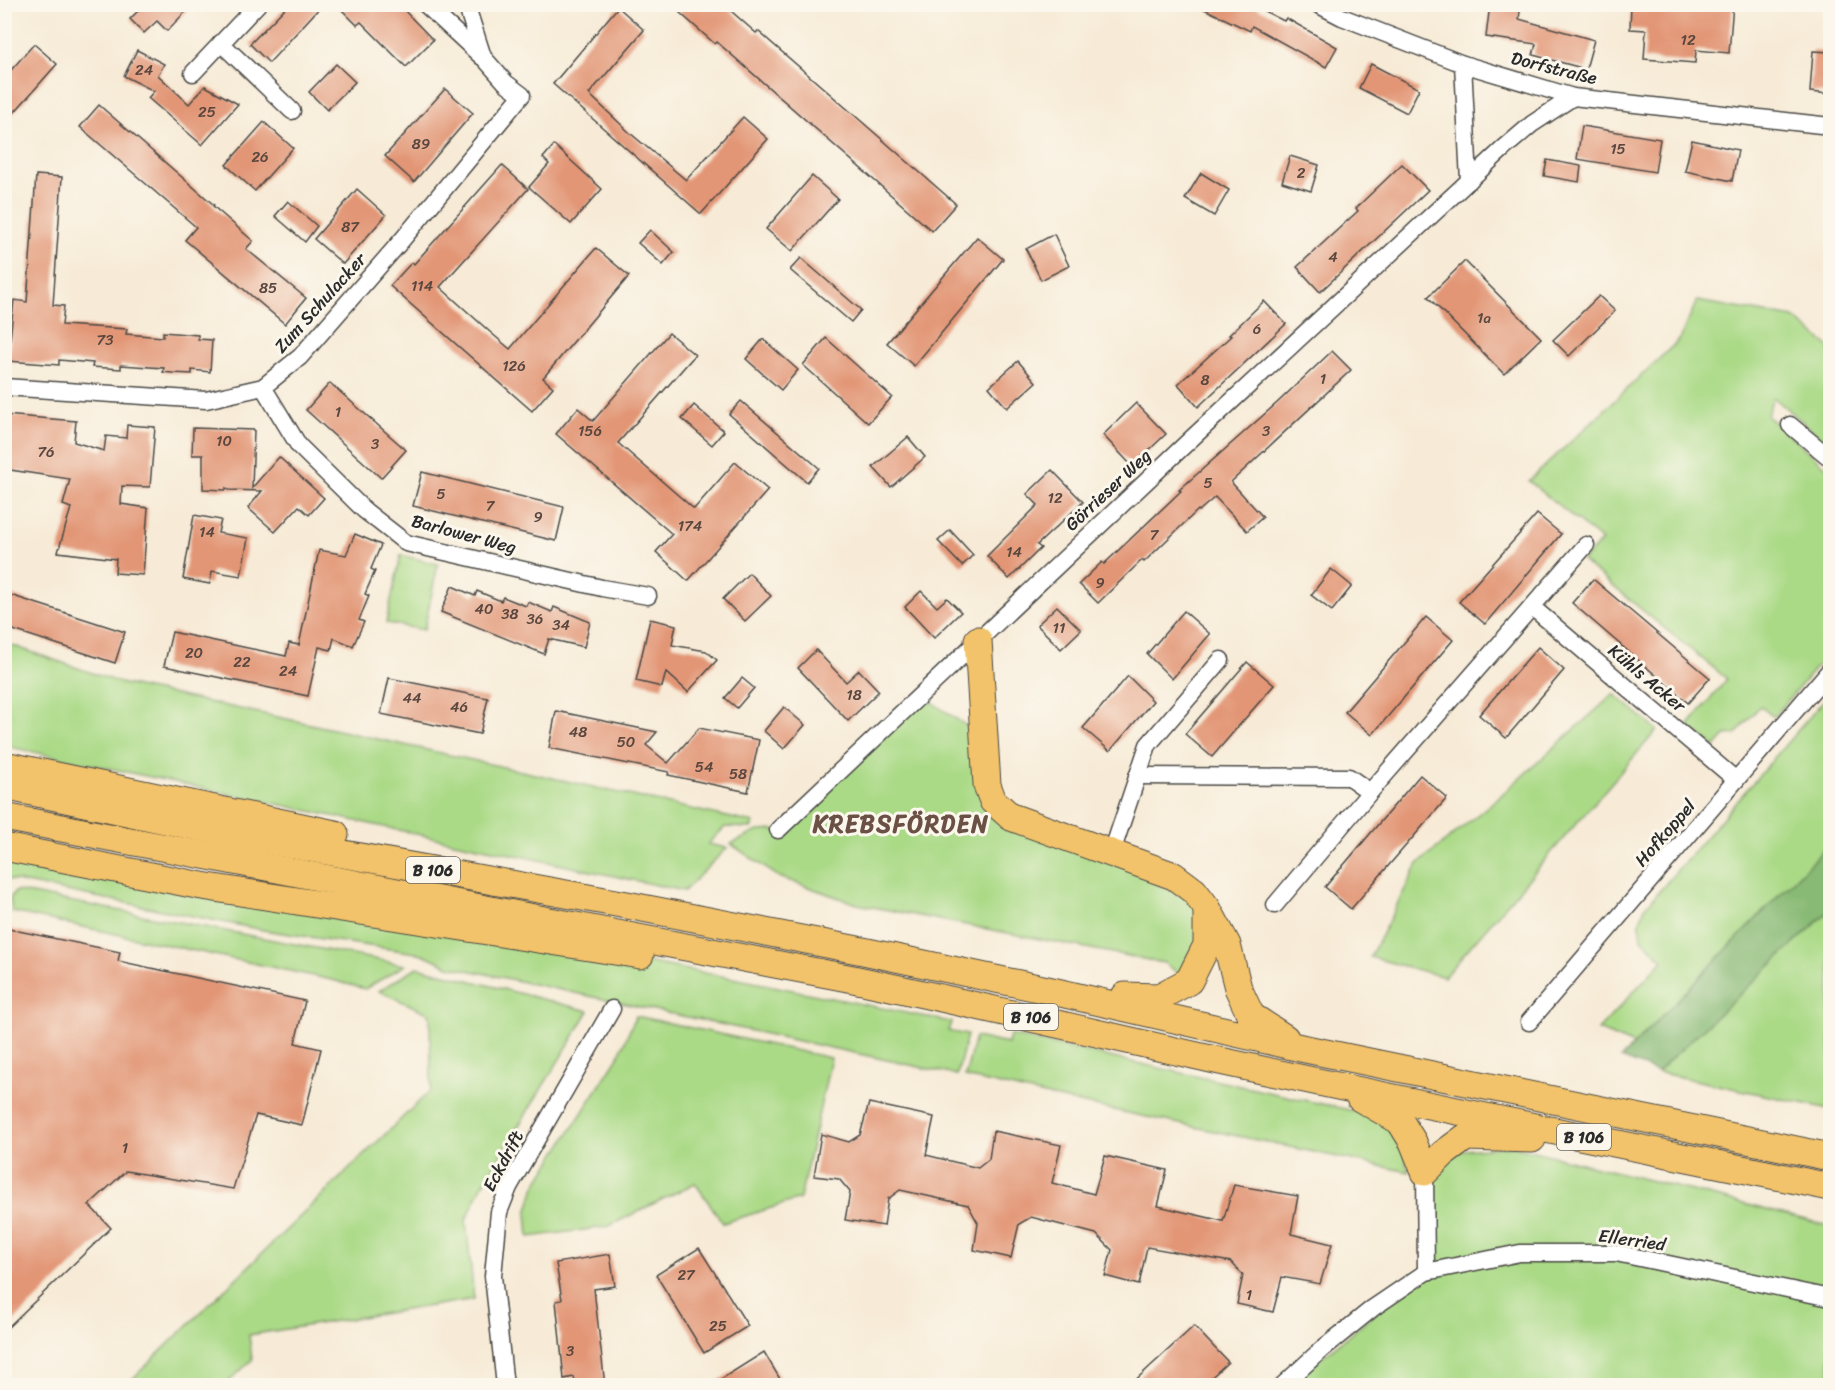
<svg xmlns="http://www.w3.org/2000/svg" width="1835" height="1390" viewBox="0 0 1835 1390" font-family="Sriracha,sans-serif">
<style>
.green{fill:#abda87;stroke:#6b8259;stroke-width:1.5}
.forest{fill:#88ba74;stroke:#5a7250;stroke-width:1.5}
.building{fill:#e29676}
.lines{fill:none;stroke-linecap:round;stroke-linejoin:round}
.minor-casing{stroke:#4a4845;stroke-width:19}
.trunk-casing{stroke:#4a4845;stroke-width:29}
.minor{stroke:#fff;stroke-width:16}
.trunk{stroke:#f2c36a;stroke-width:27}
.labels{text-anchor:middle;stroke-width:6;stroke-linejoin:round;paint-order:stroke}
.number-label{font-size:15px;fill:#59463e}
.shield{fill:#fbf7ec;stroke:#696865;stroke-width:1.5}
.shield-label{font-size:16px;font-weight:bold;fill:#2b2b2b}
.street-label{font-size:18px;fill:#2b2b2b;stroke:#fbf7ec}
.district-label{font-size:24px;font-weight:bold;letter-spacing:1.5px;fill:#6b5045;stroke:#fbf7ec}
</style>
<rect width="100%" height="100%" fill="#fbf7ec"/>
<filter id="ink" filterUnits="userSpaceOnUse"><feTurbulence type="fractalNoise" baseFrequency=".0167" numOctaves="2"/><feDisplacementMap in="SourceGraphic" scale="12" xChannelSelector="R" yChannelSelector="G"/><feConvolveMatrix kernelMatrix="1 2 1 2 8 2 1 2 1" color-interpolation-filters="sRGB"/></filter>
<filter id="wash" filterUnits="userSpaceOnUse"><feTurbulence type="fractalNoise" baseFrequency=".008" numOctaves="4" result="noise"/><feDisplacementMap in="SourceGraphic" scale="24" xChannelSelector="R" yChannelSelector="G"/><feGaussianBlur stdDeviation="1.35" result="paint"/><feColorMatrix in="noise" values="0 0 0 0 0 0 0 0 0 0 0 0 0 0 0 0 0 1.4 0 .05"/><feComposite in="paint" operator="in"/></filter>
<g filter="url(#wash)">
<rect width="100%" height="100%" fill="#f7ebd7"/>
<g class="green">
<polygon points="1697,301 1794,318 1830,347 1830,445 1773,397 1767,416 1830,470 1830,651 1774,717 1760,706 1736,734 1726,735 1715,747 1688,726 1727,679 1582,561 1602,541 1529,481 1679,340"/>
<polygon points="401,555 438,564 424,630 386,623"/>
<polygon points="5,643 124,684 315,725 754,823 751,828 725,827 708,844 727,848 684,891 5,746"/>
<polygon points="1830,693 1830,843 1634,1045 1598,1030 1663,960 1642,939 1639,924 1644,909"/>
<polygon points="920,694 984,738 993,801 1207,908 1189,981 1164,963 857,904 779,877 731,844 758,831 778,830"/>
<polygon points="1614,694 1657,730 1444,977 1370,957 1418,864 1500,796"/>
<polygon points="4,855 532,941 748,981 951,1022 948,1031 967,1035 957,1075 449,966 423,954 263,930 5,879"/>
<polygon points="16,891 405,965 365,989 332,980 12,912 10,898"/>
<polygon points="1830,910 1830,1109 1657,1072"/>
<polygon points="417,967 589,1011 482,1186 466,1220 474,1299 249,1335 252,1360 225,1385 126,1385 431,1090 430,1014 379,991"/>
<polygon points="636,1016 831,1058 800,1199 723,1223 695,1183 607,1227 529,1237 527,1213 535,1186 618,1057"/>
<polygon points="1010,1035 1363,1113 1386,1122 1401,1140 1409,1172 1080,1103 965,1077 975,1037 1008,1044"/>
<polygon points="1514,1146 1830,1226 1830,1385 1287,1386 1426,1272 1425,1182 1462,1150"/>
</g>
<polygon class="forest" points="1830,843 1830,910 1657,1072 1621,1058"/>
<g id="blocks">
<g class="building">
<polygon points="140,4 193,4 167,31 157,21 144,33 130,19 142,7"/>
<polygon points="289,4 323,4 269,63 250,44"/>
<polygon points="336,4 398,4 433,40 406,67 361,22 357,25"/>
<polygon points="670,4 723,4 756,33 758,31 956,204 932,231 717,42 715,44"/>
<polygon points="1194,4 1250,4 1284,21 1286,18 1337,47 1326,67 1252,26 1250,31"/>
<polygon points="1490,4 1521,4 1519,19 1594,40 1586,69 1533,55 1536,44 1486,37"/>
<polygon points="1631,4 1733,4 1729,53 1696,50 1695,63 1644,59 1646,30 1630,29"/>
<polygon points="618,7 644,30 589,94 630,133 686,180 743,117 768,139 701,214 553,84"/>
<polygon points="34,44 57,64 4,124 4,78"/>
<polygon points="137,50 164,64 158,75 189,104 205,86 238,104 202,145 148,98 154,91 124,76"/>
<polygon points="1813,51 1830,52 1830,94 1810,92"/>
<polygon points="336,64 355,82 327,110 309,92"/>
<polygon points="1371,64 1419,89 1407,113 1359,88"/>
<polygon points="445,89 473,113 414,182 385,156"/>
<polygon points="99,105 214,205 213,206 253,241 246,249 306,298 285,324 185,240 196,227 80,127"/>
<polygon points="264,122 293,148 255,191 226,165"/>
<polygon points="1582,126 1660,139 1655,172 1577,159"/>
<polygon points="1692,140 1738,150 1732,181 1685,171"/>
<polygon points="554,145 602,189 571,224 529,187 549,164 543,158"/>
<polygon points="1290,156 1319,165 1311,191 1282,182"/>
<polygon points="1547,160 1581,166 1579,182 1544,176"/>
<polygon points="1402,164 1428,190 1320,292 1297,267 1358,211 1356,208"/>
<polygon points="502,165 528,189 440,287 490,332 510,349 596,248 629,276 543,378 553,387 532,411 390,286 412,262 414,264"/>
<polygon points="1201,173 1229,190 1214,216 1185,199"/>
<polygon points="36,175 62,177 53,305 64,306 62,325 127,329 126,334 163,337 163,332 198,335 198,339 212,340 210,372 192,370 192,374 172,373 163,372 164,368 121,365 121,369 92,367 93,363 59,360 59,365 8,361 14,300 27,302"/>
<polygon points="812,176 838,199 792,251 766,229"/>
<polygon points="357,189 386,215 343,264 314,239"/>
<polygon points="288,201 317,226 305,242 275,216"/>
<polygon points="650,230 674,252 663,265 638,243"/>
<polygon points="1054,234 1069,266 1041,280 1026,249"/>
<polygon points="977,237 1003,259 914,366 887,343"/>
<polygon points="801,258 861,310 851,322 790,270"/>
<polygon points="1465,261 1541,338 1504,374 1428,297"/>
<polygon points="1599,296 1615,311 1569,356 1553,340"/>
<polygon points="1264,301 1286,324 1198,407 1178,384 1231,336 1229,335"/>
<polygon points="669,333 695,355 618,443 694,509 735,462 768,490 688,581 656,552 672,534 556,434 578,408 593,421"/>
<polygon points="826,338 892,397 868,423 803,365"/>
<polygon points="763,339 798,370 781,390 746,359"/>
<polygon points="1332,351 1351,370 1231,482 1263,517 1247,531 1215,497 1199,511 1198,510 1144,562 1142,560 1098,603 1079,584 1102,562 1104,564 1181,491 1179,490 1277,403"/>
<polygon points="1018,361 1036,382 1007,408 989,387"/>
<polygon points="330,383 406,450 381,478 306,410"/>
<polygon points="741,401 819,468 807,482 729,414"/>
<polygon points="1136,403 1166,434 1132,466 1103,435"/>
<polygon points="694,405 724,431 712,445 682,419"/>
<polygon points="4,415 76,421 74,442 104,451 106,436 126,438 127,425 155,427 150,487 122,486 121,504 148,508 143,575 115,573 116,559 58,552 71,508 63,505 70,479 4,469"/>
<polygon points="193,428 254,430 252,488 279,457 324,498 309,515 299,506 275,532 248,508 262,491 229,490 226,488 226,490 203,489 203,455 192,455"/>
<polygon points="908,437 925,457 891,487 873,467"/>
<polygon points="1052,470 1083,502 1037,545 1041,548 1009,579 987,556 1038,505 1027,494"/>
<polygon points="422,472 564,507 556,541 413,506"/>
<polygon points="1537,514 1561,534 1485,624 1459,602"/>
<polygon points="194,515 221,520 218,533 248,538 241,576 212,571 210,584 183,579"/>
<polygon points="950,530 973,555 962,566 938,541"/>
<polygon points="355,534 381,545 371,569 375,571 365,594 369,596 359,620 364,622 353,646 334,638 331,650 319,647 308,696 164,666 172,632 286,656 289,643 299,645 319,550 346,555"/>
<polygon points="1331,569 1352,586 1332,611 1311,595"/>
<polygon points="749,573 771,596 745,621 723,599"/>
<polygon points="1593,579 1710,678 1688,703 1572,603"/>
<polygon points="452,586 475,596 477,591 501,601 503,597 526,606 528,602 552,612 554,607 590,622 584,647 549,639 544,654 441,612"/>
<polygon points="921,591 937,607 947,598 961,612 934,638 905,607"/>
<polygon points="4,593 125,632 115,663 4,627"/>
<polygon points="1057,606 1081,630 1061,649 1037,625"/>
<polygon points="1184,611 1210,634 1172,679 1147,654"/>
<polygon points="1426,617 1453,640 1372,735 1345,712"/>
<polygon points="650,619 676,625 672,645 706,651 717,660 688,692 666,672 662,687 636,681"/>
<polygon points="1538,647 1564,670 1506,738 1479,715"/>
<polygon points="816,650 846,682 859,670 879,691 848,721 798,668"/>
<polygon points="1247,662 1274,685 1212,757 1185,734"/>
<polygon points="1128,676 1153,701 1110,751 1083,728"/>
<polygon points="389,678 488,698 480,734 381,714"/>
<polygon points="742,678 754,688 737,708 725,698"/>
<polygon points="784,707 805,725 784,749 764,731"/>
<polygon points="556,711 657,732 646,745 668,763 699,728 759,740 748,792 668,775 669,772 549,748"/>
<polygon points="1420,775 1447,798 1351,909 1325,887"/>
<polygon points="4,928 120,952 118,961 305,1001 295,1043 321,1049 302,1125 256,1115 233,1189 126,1171 89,1205 111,1228 4,1331"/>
<polygon points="869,1103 934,1117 926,1155 978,1168 989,1159 993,1131 1061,1145 1052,1183 1094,1194 1105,1156 1167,1170 1158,1206 1223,1221 1234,1185 1298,1196 1291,1234 1332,1244 1320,1284 1282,1277 1273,1312 1237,1304 1243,1275 1231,1262 1147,1247 1139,1285 1105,1276 1112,1250 1096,1234 1031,1217 1019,1224 1011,1258 974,1250 978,1223 968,1205 900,1190 888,1199 884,1226 845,1220 850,1192 839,1179 814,1176 821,1134 849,1142 860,1135"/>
<polygon points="699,1248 748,1326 704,1353 656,1275"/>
<polygon points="610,1254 615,1286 594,1289 605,1386 576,1386 574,1377 564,1379 556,1301 562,1300 556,1263"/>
<polygon points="1194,1326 1228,1362 1202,1386 1129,1386"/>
<polygon points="764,1352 780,1379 769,1386 710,1386"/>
</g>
</g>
</g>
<g filter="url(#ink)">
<use href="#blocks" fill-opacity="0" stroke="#4a4845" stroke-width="1.5"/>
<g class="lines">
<defs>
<g id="minor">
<polyline points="425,4 482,57"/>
<polyline points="1317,4 1342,17 1463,64 1573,97 1830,126"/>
<polyline points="221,43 292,111"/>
<polyline points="1463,64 1469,181"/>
<polyline points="193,73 258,4"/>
<polyline points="4,387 206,400 263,387 300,357 402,240 522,95 506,83 483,57 466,4"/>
<polyline points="263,387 299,446 364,510 406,543 602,588 648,596"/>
<polyline points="1790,425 1830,458"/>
<polyline points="1532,607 1736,780"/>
<polyline points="1137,776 1349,777 1370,792"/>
<polyline points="778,830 1191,439 1504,148 1532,124 1573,97"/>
<polyline points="1112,852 1148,745 1221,660"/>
<polyline points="1275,905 1370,792 1586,545"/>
<polyline points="1529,1022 1830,670"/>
<polyline points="1425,1172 1426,1272"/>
<polyline points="505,1386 493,1276 499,1212 509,1187 612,1009"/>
<polyline points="1282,1386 1321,1350 1373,1308 1426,1272 1520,1253 1616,1253 1830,1298"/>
</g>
<g id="trunk">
<polyline points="978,640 987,785 993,801 1011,817 1174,876 1194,891 1207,908 1227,945 1238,988 1251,1016 1285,1038"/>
<polyline points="4,765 335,834"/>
<polyline points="4,786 227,833 627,905 863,951 1052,991 1301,1048 1830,1157"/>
<path d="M4,817L853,979C972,1004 1091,1032 1211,1059C1417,1104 1624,1145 1830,1187"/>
<polyline points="4,847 202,886 640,955"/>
<polyline points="1125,996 1159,997 1189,981 1207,945 1207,909"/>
<polyline points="1360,1098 1400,1121 1413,1142 1425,1172 1443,1154 1466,1137 1532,1139"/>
</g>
</defs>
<use href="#minor" class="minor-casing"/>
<use href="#trunk" class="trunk-casing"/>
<use href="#minor" class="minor"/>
<use href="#trunk" class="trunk"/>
</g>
</g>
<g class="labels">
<g class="number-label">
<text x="1688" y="45">12</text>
<text x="144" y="75">24</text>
<text x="207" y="117">25</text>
<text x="421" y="149">89</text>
<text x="1618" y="154">15</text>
<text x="260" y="162">26</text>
<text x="1301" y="178">2</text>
<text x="350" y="232">87</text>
<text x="1333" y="262">4</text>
<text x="422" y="291">114</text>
<text x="268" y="293">85</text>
<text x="1484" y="323">1a</text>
<text x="1257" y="334">6</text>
<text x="105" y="345">73</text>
<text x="514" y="371">126</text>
<text x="1323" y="384">1</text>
<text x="1205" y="385">8</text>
<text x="338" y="417">1</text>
<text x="590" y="436">156</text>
<text x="1266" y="436">3</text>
<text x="224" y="446">10</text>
<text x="375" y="449">3</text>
<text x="46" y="457">76</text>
<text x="1208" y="488">5</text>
<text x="441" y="499">5</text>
<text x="1055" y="503">12</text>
<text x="490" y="511">7</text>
<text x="538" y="522">9</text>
<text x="690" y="531">174</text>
<text x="207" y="537">14</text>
<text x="1154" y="540">7</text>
<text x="1014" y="557">14</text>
<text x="1100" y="588">9</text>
<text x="484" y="614">40</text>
<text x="510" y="619">38</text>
<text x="535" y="624">36</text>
<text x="561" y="630">34</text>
<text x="1059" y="633">11</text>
<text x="194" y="658">20</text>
<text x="242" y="667">22</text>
<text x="288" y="676">24</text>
<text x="854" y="700">18</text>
<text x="412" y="703">44</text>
<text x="459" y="712">46</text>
<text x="578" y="737">48</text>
<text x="626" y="747">50</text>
<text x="704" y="772">54</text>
<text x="738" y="779">58</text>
<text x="125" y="1153">1</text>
<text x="686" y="1280">27</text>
<text x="1249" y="1300">1</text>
<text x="718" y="1331">25</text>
<text x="570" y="1356">3</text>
</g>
<g class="shield">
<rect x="406" y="857" width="54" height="26" rx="4.5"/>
<rect x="1004" y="1004" width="54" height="26" rx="4.5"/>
<rect x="1557" y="1124" width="54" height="26" rx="4.5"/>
</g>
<g class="shield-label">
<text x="433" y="876">B 106</text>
<text x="1031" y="1023">B 106</text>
<text x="1584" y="1143">B 106</text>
</g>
<g class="street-label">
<text transform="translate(1554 68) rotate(14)" y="6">Dorfstraße</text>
<text transform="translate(320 303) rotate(-48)" y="6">Zum Schulacker</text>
<text transform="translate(1108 490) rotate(-43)" y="6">Görrieser Weg</text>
<text transform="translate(464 534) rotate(15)" y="6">Barlower Weg</text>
<text transform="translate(1647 678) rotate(40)" y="6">Kühls Acker</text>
<text transform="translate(1665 833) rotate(-49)" y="6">Hofkoppel</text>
<text transform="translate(503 1161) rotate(-62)" y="6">Eckdrift</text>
<text transform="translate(1632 1240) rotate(8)" y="6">Ellerried</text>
</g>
<g class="district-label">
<text x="901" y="832">KREBSFÖRDEN</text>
</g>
</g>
<rect width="1835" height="1390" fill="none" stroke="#fbf7ec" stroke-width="24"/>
</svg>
